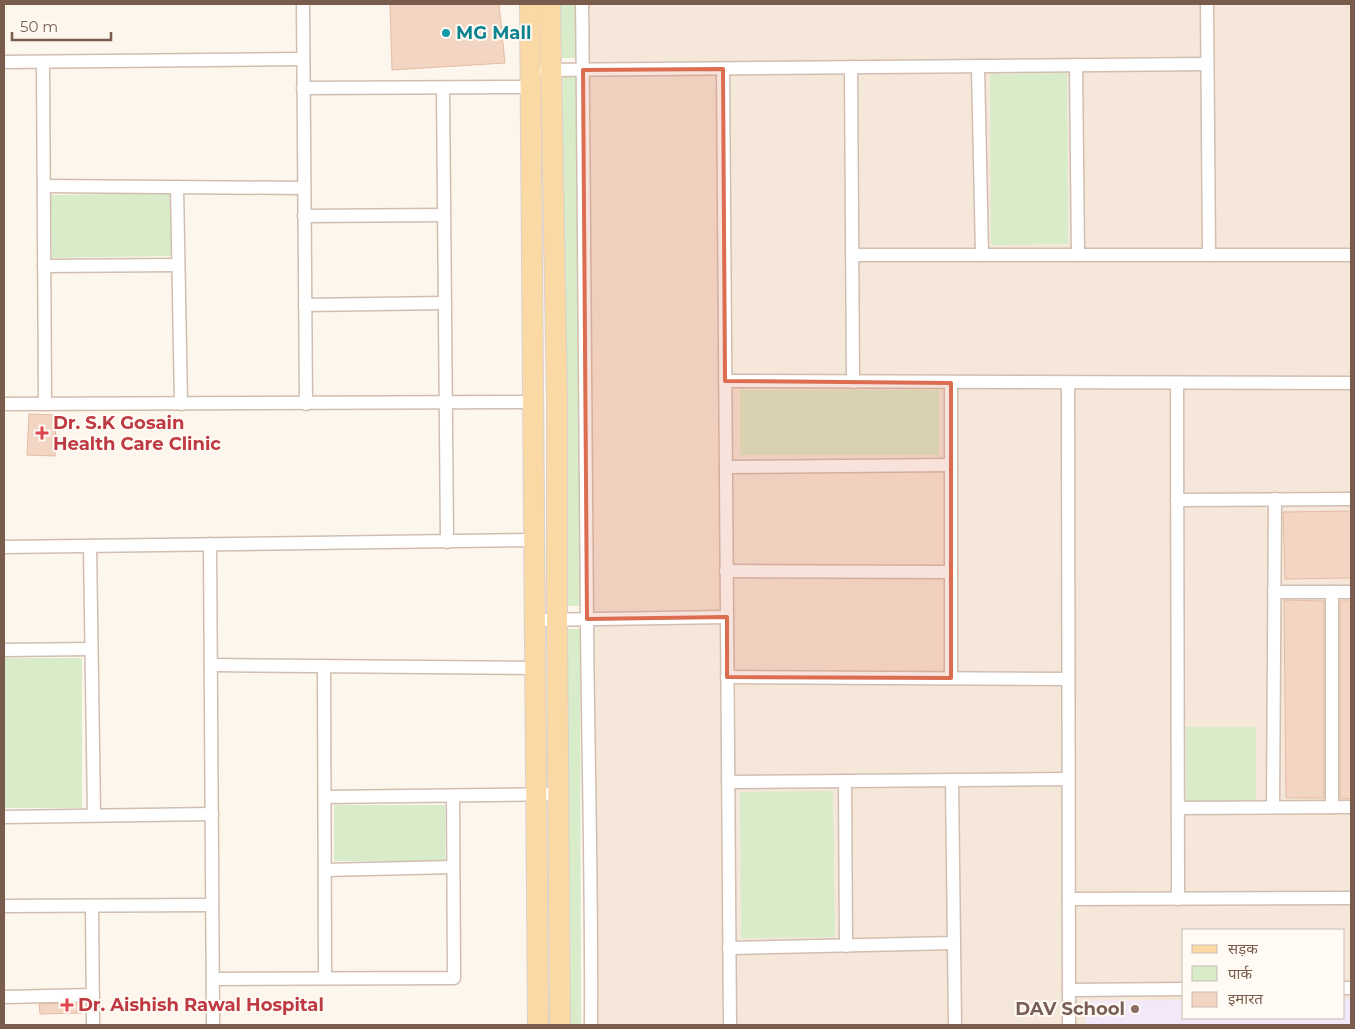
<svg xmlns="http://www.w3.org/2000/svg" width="1355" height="1029" viewBox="0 0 1355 1029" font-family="Montserrat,'Noto Sans Devanagari',sans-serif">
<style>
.residential{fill:#f5e8da;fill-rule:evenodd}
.education{fill:#f3e8fa}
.green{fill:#d8ecc9}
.building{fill:#f3d5c3;stroke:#e6bba3}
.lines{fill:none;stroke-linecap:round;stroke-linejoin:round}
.minor-casing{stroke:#d1beb0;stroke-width:15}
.primary-casing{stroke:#dad1cd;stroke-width:22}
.minor{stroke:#fff;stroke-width:12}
.primary{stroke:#fbd9a5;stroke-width:20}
.marked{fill:#dc6d51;fill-opacity:0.2;stroke:#dc6d51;stroke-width:4;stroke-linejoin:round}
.culture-dot{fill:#0f9aa8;stroke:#fffaf3;stroke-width:2}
.health-dot{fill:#e0444e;stroke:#fffaf3;stroke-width:2}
.education-dot{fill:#8d6e63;stroke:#fffaf3;stroke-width:2}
.labels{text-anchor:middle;stroke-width:4;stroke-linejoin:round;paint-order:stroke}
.culture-label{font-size:18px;font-weight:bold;fill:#0d838f;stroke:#fffaf3;text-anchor:start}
.health-label{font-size:18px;font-weight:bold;fill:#be3a42;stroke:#fffaf3;text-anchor:start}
.education-label{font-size:18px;font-weight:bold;fill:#785e54;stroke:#fffaf3;text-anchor:end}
</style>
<rect width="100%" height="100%" fill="#fdf6ec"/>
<path class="residential" d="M589,4H1351V1025H596ZM1184,930H1344V1018H1184Z"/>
<polygon class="education" points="1344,999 1351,999 1351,1025 1086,1025 1086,1001 1184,1000 1184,1018 1344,1018"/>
<g class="green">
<rect x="558" y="4" width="18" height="54"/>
<polygon points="1067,73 1068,244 991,245 990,74"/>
<polygon points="560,77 577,77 581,606 564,606"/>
<polygon points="171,193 172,256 52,258 51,195"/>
<rect x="740" y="390" width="199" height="65"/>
<polygon points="563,629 580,629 581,1025 564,1025"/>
<rect x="4" y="658" width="78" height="150"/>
<rect x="1186" y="727" width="70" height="75"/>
<polygon points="833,791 835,937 741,938 740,792"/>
<rect x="334" y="805" width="111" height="56"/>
</g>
<g class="building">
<polygon points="390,4 499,4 505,63 392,70"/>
<polygon points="29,414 56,415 55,456 27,455"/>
<polygon points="1351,511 1351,578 1285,579 1283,512"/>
<polygon points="1284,600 1324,601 1324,798 1286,798"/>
<polygon points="1340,601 1351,601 1351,799 1340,798"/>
<polygon points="82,1003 82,1013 40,1014 39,1004"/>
</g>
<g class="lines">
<defs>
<g id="minor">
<polyline points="303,4 306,404"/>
<path d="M582,4C585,209 584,414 587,620C588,755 592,890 591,1025"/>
<polyline points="1207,4 1209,255"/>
<polyline points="4,62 303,59"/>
<polyline points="43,62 45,404"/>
<polyline points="1076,65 1078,255"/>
<polyline points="978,66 982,255"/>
<polyline points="851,67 853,382"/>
<polyline points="723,69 730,1025"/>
<polyline points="545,70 1207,64"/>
<polyline points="303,88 531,87"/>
<polyline points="443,88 447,542"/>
<polyline points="44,186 304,188"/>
<polyline points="177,187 181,404"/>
<polyline points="304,216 444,215"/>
<polyline points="852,255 1351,255"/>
<polyline points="44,266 178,265"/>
<polyline points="305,305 445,303"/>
<polyline points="725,381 1351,383"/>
<polyline points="1068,383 1069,1025"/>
<polyline points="1177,383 1178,899"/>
<polyline points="4,404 533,402"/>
<polyline points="726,467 951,465"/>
<polyline points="1177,500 1351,499"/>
<polyline points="210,544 213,1025"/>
<polyline points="90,546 94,815"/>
<polyline points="4,547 534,540"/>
<polyline points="726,571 951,572"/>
<polyline points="1274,592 1351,592"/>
<polyline points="1332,592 1332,807"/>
<polyline points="535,620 727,617"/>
<polyline points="4,650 91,649"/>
<polyline points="211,665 535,668"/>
<polyline points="324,666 325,978"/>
<polyline points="727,677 1068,679"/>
<polyline points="951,678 951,383"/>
<polyline points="952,780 955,1025"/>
<polyline points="845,781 846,946"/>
<polyline points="728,782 1068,779"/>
<polyline points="325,797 559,794"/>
<polyline points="1273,807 1275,499"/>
<polyline points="1178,808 1351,807"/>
<polyline points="4,817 212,814"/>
<polyline points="325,870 453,867"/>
<polyline points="1069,899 1351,898"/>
<polyline points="4,906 212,905"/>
<polyline points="92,906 93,1025"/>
<polyline points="729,948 954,943"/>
<polyline points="213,979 454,978 453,796"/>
<polyline points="1344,988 1351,988"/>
<polyline points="1069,990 1184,989"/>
<polyline points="4,997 93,995"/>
</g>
<g id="primary">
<polyline points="530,4 538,1025"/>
<polyline points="550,4 557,402 557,619 560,1025"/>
</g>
</defs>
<use href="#minor" class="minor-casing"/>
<use href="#primary" class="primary-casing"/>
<use href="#minor" class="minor"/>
<use href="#primary" class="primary"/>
</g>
<path class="marked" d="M723,69L725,381L951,383V678L727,677V617L587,619L583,70Z"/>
<circle class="culture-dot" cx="446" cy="33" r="5"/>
<g class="health-dot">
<path d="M39.5 425.5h5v5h5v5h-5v5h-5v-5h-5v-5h5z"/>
<path d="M64.5 997.5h5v5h5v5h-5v5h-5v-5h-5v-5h5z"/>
</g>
<circle class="education-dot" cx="1135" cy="1009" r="5"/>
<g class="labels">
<g class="culture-label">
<text x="456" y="39">MG Mall</text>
</g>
<g class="health-label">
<text x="53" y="429">Dr. S.K Gosain<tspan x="53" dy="21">Health Care Clinic</tspan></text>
<text x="78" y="1011">Dr. Aishish Rawal Hospital</text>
</g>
<g class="education-label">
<text x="1125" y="1015">DAV School</text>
</g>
</g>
<rect width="1355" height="1029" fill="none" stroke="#7a5c4d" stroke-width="10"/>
<rect x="1182" y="929" width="162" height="90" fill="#fffaf3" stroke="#cabbb1"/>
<rect x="1192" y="945" width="25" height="8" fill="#fbd9a5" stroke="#cabbb1"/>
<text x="1228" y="954" font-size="15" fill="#7a5c4d">सड़क</text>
<rect x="1192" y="966" width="25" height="15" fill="#d8ecc9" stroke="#cabbb1"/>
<text x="1228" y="979" font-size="15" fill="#7a5c4d">पार्क</text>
<rect x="1192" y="992" width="25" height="15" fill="#f3d5c3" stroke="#cabbb1"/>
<text x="1228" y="1004" font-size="15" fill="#7a5c4d">इमारत</text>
<path d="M12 32v8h99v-8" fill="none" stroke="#7a5c4d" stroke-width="2.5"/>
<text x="20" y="32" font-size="15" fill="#7a5c4d" stroke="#fffaf3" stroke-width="4" paint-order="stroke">50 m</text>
</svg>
